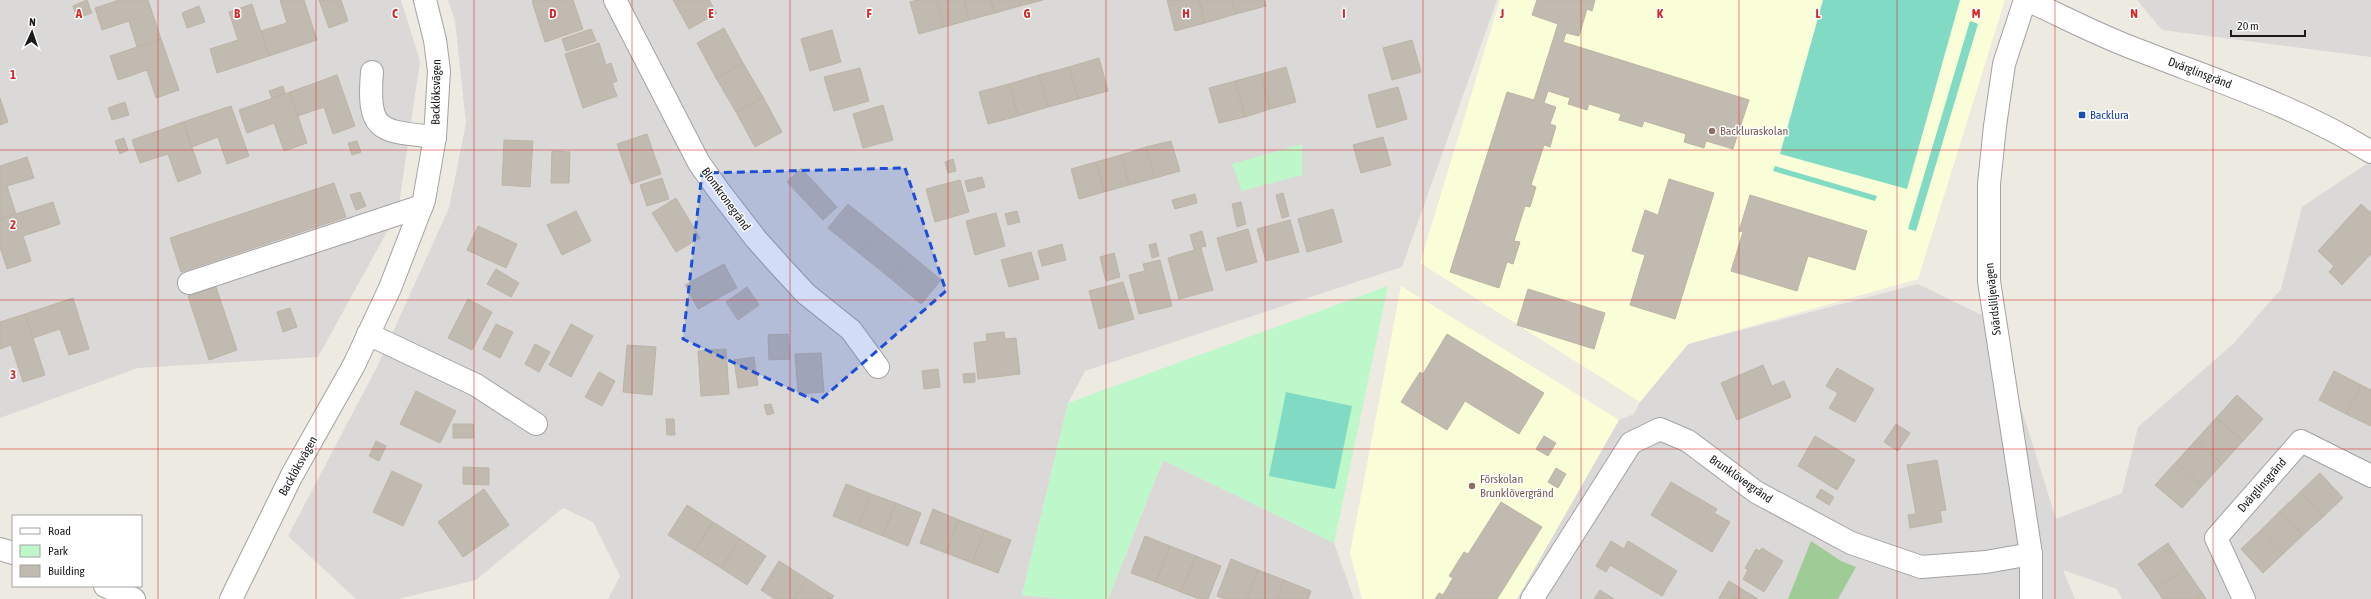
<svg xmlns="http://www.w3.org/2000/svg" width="2371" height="599" viewBox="0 0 2371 599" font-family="'Asap Condensed',sans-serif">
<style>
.residential{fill:#dad9d8}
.education{fill:#f9fed9}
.forest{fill:#9fcb97}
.park{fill:#bef7ca}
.pitch{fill:#81dac4}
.building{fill:#c1bab1;stroke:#beb3a4}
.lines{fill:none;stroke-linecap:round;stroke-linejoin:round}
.minor-casing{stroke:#a2a2a2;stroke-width:24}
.minor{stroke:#fff;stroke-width:22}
.marked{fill:#1d4ed8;fill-opacity:0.2;stroke:#1d4ed8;stroke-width:3;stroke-dasharray:8 5;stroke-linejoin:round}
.grid{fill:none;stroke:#d62828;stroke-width:1;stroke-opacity:0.55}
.transit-dot{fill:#1a4fb4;stroke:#fff;stroke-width:1.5}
.education-dot{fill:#8d6e63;stroke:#fff;stroke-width:1.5}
.labels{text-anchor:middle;stroke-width:3;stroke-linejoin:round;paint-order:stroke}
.street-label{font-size:12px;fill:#1b1b1b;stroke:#fff}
.transit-label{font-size:12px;fill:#164399;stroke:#fff;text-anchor:start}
.education-label{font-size:12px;fill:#785e54;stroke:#fff;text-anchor:start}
.grid-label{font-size:13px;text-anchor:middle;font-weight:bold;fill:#d62828;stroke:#fff;stroke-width:3;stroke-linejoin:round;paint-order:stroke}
</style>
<rect width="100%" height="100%" fill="#edeae1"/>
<g class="residential">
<polygon points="0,0 401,0 420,61 398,212 318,357 138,368 0,418"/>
<polygon points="448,0 1497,0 1402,267 1085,371 1068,403 1022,595 1065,599 608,599 620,576 593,522 563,508 476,580 398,599 356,599 288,536 378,365 449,208 466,123 455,21"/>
<polygon points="2137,0 2371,0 2371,57 2162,30"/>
<polygon points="2371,161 2371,599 2122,599 2117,589 2063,570 2075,599 1517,599 1619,420 1634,414 1640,402 1688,344 1918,284 1994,321 2056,519 2122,493 2138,427 2234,343 2281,289 2302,207"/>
<polygon points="1163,460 1334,543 1354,599 1108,599"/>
</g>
<g class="education">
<polygon points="1500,0 2005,0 1918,279 1688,344 1640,402 1420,263"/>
<polygon points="1401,286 1619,420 1517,599 1362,599 1350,553"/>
</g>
<polygon class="forest" points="1811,541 1841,561 1856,567 1838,599 1788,599"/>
<g class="park">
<polygon points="1302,144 1302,175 1242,191 1232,164"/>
<polygon points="1388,286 1334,543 1163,460 1108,599 1065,599 1022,595 1068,403"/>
</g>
<g class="pitch">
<polygon points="1823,0 1960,0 1907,189 1780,154"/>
<polygon points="1970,21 1978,24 1916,231 1908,229"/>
<polygon points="1775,166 1877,196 1875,201 1773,171"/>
<polygon points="1286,392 1352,406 1335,489 1269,476"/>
</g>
<g class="building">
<polygon points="87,0 92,13 77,18 73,6"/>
<polygon points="119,0 148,0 161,39 137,47 129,21 102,30 95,8"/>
<polygon points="280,0 304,0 317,40 269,56 261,31 287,23"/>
<polygon points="319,0 341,0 348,21 329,28"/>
<polygon points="535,0 573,0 583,29 545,42 532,1"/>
<polygon points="673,0 709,0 717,13 689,29"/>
<polygon points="917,0 937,0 944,27 919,34 910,2"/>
<polygon points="937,0 964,0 969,20 944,27"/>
<polygon points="964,0 991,0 995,13 969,20"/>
<polygon points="991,0 1018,0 1020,6 995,13"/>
<polygon points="1018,0 1043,0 1020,6"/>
<polygon points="1167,0 1199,0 1205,23 1175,31"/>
<polygon points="1199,0 1232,0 1236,14 1205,23"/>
<polygon points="1232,0 1264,0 1266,6 1236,14"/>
<polygon points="1537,0 1595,0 1592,11 1587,9 1579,36 1566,33 1563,42 1749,100 1733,149 1706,141 1704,148 1684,142 1686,134 1644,121 1642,127 1619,120 1621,114 1589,104 1587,110 1568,104 1570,98 1548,91 1544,103 1556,107 1550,124 1556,126 1550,147 1544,145 1531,185 1536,187 1530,207 1525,206 1514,241 1520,242 1513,264 1507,262 1499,288 1450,272 1507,92 1534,100 1558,24 1532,15"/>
<polygon points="252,4 269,56 217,73 210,49 238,40 229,12"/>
<polygon points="199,6 205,22 187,28 182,13"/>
<polygon points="724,28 743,63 716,78 697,43"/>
<polygon points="591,29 596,41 566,51 562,39"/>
<polygon points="832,30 841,62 810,71 801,39"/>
<polygon points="161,39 179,90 156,98 147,70 118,80 110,56"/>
<polygon points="1412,40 1421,72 1392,80 1383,48"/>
<polygon points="599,43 606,65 611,63 617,81 612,83 617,96 583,108 565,54"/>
<polygon points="1099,58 1108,91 1078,99 1069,67"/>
<polygon points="743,63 763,97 736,112 716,78"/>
<polygon points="1069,67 1078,99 1048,107 1039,75"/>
<polygon points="1286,67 1296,102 1270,109 1261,74"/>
<polygon points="860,68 869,101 834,111 824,77"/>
<polygon points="1261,74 1270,109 1245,117 1235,81"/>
<polygon points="337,75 355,126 333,134 324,107 298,116 290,92"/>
<polygon points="1039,75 1048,107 1018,116 1009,84"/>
<polygon points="1235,81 1245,117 1219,123 1209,88"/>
<polygon points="1009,84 1018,116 988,124 979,92"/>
<polygon points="283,86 285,93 272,98 269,91"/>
<polygon points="1398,87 1407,119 1377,128 1368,95"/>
<polygon points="290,92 307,143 284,151 274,123 247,133 239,110"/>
<polygon points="763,97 782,132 755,147 736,112"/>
<polygon points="0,98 8,122 0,125"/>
<polygon points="125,102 129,115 112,120 108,108"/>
<polygon points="883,105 893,140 863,148 853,114"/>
<polygon points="231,106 249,156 227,164 218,137 192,147 183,122"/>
<polygon points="183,122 201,173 178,182 168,154 140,163 132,140"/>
<polygon points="647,134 661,174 631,184 617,144"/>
<polygon points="1383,137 1391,165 1361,173 1353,145"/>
<polygon points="124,138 128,150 120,154 115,141"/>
<polygon points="504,140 533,141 530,187 502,185"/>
<polygon points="357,141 361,152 352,155 348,143"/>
<polygon points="1171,141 1180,171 1155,178 1146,147"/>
<polygon points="1146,147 1155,178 1129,185 1121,155"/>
<polygon points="552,151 570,152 569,183 551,183"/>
<polygon points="1121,155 1129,185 1104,192 1096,162"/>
<polygon points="27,157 34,178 7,186 16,214 0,219 0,166"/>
<polygon points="953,159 956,171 948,173 945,162"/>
<polygon points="1096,162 1104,192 1079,199 1071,169"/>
<polygon points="801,168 837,207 823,220 787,182"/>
<polygon points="982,177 985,187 968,192 965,181"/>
<polygon points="662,178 669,199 647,206 640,185"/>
<polygon points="1669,179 1714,193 1675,319 1630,305 1645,255 1632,251 1645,210 1658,215"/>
<polygon points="960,180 969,212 935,222 926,189"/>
<polygon points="334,183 346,217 181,272 170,238"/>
<polygon points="360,192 366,206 356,210 350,195"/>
<polygon points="1283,193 1289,216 1282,218 1276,195"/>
<polygon points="1195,194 1197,203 1175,209 1172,200"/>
<polygon points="1750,195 1867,231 1855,270 1808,256 1797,291 1731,271 1743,232 1739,231"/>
<polygon points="676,198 700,238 676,252 652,213"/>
<polygon points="53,202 60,224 23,236 31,261 7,269 0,247 0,219"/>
<polygon points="1241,202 1246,224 1237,227 1232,204"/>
<polygon points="848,204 879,229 859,253 828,228"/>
<polygon points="2361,204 2371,213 2371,254 2342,285 2329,272 2334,266 2318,251"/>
<polygon points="1333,209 1342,242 1307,252 1298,219"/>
<polygon points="576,211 591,241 562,255 547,225"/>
<polygon points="1017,211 1020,222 1008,225 1005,214"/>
<polygon points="996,213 1005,246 975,255 966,221"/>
<polygon points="1290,220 1299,252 1266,261 1257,229"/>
<polygon points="478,226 517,244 506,268 467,250"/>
<polygon points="879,229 910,254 890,278 859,253"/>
<polygon points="1248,229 1257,262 1226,271 1217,238"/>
<polygon points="1202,231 1206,246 1194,249 1190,235"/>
<polygon points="1156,243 1159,256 1152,258 1149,245"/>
<polygon points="1062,244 1066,260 1042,266 1038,251"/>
<polygon points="1201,248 1213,290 1179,299 1168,258"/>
<polygon points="1031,252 1039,279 1009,287 1001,260"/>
<polygon points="1114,253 1120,277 1106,281 1100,257"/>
<polygon points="910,254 941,280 921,304 890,278"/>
<polygon points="1160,260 1172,306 1139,314 1129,275 1145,271 1143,264"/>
<polygon points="724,264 737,288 698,309 685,285"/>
<polygon points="496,269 519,283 511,297 487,284"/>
<polygon points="1123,282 1134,319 1099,329 1089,291"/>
<polygon points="216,287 237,350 209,360 188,296"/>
<polygon points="747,287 759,305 738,320 726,302"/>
<polygon points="1528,289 1605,313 1594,349 1517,325"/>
<polygon points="73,298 89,349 69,355 60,329 33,338 25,314"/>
<polygon points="468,299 492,312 472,350 448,338"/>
<polygon points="290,308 297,327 283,332 277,312"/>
<polygon points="25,314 45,375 23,382 11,345 0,349 0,322"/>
<polygon points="496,324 513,332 500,358 483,349"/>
<polygon points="571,324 593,336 571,377 549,365"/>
<polygon points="1004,332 1005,339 1016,338 1020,374 978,379 974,343 987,341 986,334"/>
<polygon points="788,334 790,359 769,360 768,335"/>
<polygon points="1447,334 1544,393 1519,434 1465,401 1447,430 1401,402 1420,372 1423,374"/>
<polygon points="535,344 550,352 539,372 525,364"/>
<polygon points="627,345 656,347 652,395 623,392"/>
<polygon points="726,349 729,394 701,396 698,351"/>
<polygon points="821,353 824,392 798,394 795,354"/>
<polygon points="754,357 758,385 738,388 734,360"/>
<polygon points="1763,365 1772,386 1784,381 1791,397 1737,420 1721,383"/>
<polygon points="1837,368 1874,389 1855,422 1829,408 1838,393 1826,386"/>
<polygon points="938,369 940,387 924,389 922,371"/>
<polygon points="2334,371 2361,385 2346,414 2319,400"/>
<polygon points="599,372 615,381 602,406 585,397"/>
<polygon points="975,373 975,382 964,383 963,374"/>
<polygon points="2361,385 2371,390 2371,426 2346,414"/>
<polygon points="416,391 456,411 440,443 400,424"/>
<polygon points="2237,395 2263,419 2243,441 2216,418"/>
<polygon points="771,404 774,413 767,415 764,405"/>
<polygon points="2216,418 2243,441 2222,464 2196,440"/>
<polygon points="666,419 674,419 675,435 667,435"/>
<polygon points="453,424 473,424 474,438 453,438"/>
<polygon points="1896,424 1910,433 1898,451 1884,442"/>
<polygon points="1544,436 1556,443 1548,456 1536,449"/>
<polygon points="1815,436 1855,460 1837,490 1798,466"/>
<polygon points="2196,440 2222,464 2202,486 2176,462"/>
<polygon points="376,441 386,446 379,461 369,456"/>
<polygon points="1937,460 1946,510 1940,511 1942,522 1910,528 1908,515 1916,514 1907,465"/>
<polygon points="2176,462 2202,486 2182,508 2155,485"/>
<polygon points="463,467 489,468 489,485 463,484"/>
<polygon points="1556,468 1566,474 1558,488 1548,482"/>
<polygon points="392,471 422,485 403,526 373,512"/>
<polygon points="2320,473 2343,498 2323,517 2300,492"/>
<polygon points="1671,482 1717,509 1714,513 1730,522 1712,552 1651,515"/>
<polygon points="846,484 871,494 858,526 833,516"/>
<polygon points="484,489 509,525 463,557 438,522"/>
<polygon points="1821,489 1834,497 1829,505 1816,497"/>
<polygon points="2300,492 2323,517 2303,535 2280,511"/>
<polygon points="871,494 896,503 883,536 858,526"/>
<polygon points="1501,502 1542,527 1497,599 1435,599 1439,593 1443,595 1453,578 1449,576 1464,552 1468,554"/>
<polygon points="896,503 921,513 908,546 883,536"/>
<polygon points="687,505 713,522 694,551 668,535"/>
<polygon points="933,509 959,520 946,553 920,543"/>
<polygon points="2280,511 2303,535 2283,554 2261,530"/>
<polygon points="959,520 985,530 972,563 946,553"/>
<polygon points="713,522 740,539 721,568 694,551"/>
<polygon points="985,530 1011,540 998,573 972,563"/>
<polygon points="2261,530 2283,554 2263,573 2241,549"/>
<polygon points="1145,536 1170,546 1156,582 1131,573"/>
<polygon points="740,539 766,556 747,585 721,568"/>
<polygon points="1611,541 1624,549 1628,541 1677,571 1662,596 1610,565 1606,572 1596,566"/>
<polygon points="2168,543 2185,568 2156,589 2138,564"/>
<polygon points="1170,546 1196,556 1181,592 1156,582"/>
<polygon points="1762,548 1783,561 1764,592 1743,579 1748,570 1745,568 1756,549 1759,551"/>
<polygon points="1196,556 1221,566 1208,599 1199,599 1181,592"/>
<polygon points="1231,559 1258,570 1247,599 1225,599 1217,596"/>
<polygon points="779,561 807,579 794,599 775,599 761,590"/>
<polygon points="2185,568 2203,594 2195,599 2163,599 2156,589"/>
<polygon points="1258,570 1284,580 1277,599 1247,599"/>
<polygon points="807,579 834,596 832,599 794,599"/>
<polygon points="1284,580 1311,591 1308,599 1277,599"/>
<polygon points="1729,581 1758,599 1757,599 1719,598"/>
<polygon points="1600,590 1614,599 1594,599"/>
<polygon points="2203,594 2206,599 2195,599"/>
</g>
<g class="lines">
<defs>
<g id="minor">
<polyline points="615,0 699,163 719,191 756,239 782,268 806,294 851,330 878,367"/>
<polyline points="2025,0 2004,64 1995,126 1989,184 1989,281 2031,554 2031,599"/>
<path d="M2027,0C2064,17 2100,36 2138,50C2217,81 2298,107 2371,152"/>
<path d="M372,72C367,133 380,131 435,137"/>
<polyline points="189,283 422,206"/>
<polyline points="368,334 476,385 536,424"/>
<polyline points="0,549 13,553"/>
<polyline points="105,586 134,599"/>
<polyline points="231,599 292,475 354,365 390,288 424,200 435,137 439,71 435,40 425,0"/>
<polyline points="1532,599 1631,443 1660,429 1688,441 1756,492 1851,543 1921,567 1986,562 2031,554"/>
<polyline points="2244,599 2216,538 2301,441 2371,476"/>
</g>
</defs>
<use href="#minor" class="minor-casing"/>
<use href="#minor" class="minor"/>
</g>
<path class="marked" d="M905,168L946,291L818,402L683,339L702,173Z"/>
<path class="grid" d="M158,0V599M316,0V599M474,0V599M632,0V599M790,0V599M948,0V599M1106,0V599M1265,0V599M1423,0V599M1581,0V599M1739,0V599M1897,0V599M2055,0V599M2213,0V599M0,150H2371M0,300H2371M0,449H2371"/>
<rect class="transit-dot" x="2078" y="111" width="8" height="8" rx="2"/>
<g class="education-dot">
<circle cx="1712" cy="131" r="4"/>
<circle cx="1472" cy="486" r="4"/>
</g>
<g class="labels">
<g class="street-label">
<text transform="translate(2200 73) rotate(21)" y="4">Dvärglinsgränd</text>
<text transform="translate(436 92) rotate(-89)" y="4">Backlöksvägen</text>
<text transform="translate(726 199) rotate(54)" y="4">Blomkronegränd</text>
<text transform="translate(1993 299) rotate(-96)" y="4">Svärdsliljevägen</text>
<text transform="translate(298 466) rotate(-61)" y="4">Backlöksvägen</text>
<text transform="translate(1741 479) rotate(35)" y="4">Brunklövergränd</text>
<text transform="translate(2262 485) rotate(-49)" y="4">Dvärglinsgränd</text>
</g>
<g class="transit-label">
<text x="2090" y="119">Backlura</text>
</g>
<g class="education-label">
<text x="1720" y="135">Backluraskolan</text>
<text x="1480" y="483">Förskolan<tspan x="1480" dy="14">Brunklövergränd</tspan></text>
</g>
</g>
<g class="grid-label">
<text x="79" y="18">A</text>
<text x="237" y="18">B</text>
<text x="395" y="18">C</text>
<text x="553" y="18">D</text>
<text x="711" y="18">E</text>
<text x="869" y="18">F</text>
<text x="1027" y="18">G</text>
<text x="1186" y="18">H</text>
<text x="1344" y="18">I</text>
<text x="1502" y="18">J</text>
<text x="1660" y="18">K</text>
<text x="1818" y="18">L</text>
<text x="1976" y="18">M</text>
<text x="2134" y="18">N</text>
<text x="13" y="79">1</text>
<text x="13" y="229">2</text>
<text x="13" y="379">3</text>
</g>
<rect x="12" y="515" width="130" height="72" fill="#ffffff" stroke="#a4a4a4"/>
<rect x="20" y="528" width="20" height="6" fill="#ffffff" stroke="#a4a4a4"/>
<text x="48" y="535" font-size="12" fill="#1b1b1b">Road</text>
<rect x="20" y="545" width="20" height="12" fill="#bef7ca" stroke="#a4a4a4"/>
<text x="48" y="555" font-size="12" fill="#1b1b1b">Park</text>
<rect x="20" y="565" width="20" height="12" fill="#c1bab1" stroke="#a4a4a4"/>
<text x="48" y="575" font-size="12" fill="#1b1b1b">Building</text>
<g transform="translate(32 32) rotate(3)" stroke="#ffffff" stroke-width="3" paint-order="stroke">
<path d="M0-3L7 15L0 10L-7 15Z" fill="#1b1b1b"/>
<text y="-6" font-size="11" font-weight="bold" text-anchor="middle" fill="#1b1b1b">N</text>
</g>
<path d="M2231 30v6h74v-6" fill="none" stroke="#1b1b1b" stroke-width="2"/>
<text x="2237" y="30" font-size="12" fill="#1b1b1b" stroke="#ffffff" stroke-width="3" paint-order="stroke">20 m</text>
</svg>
